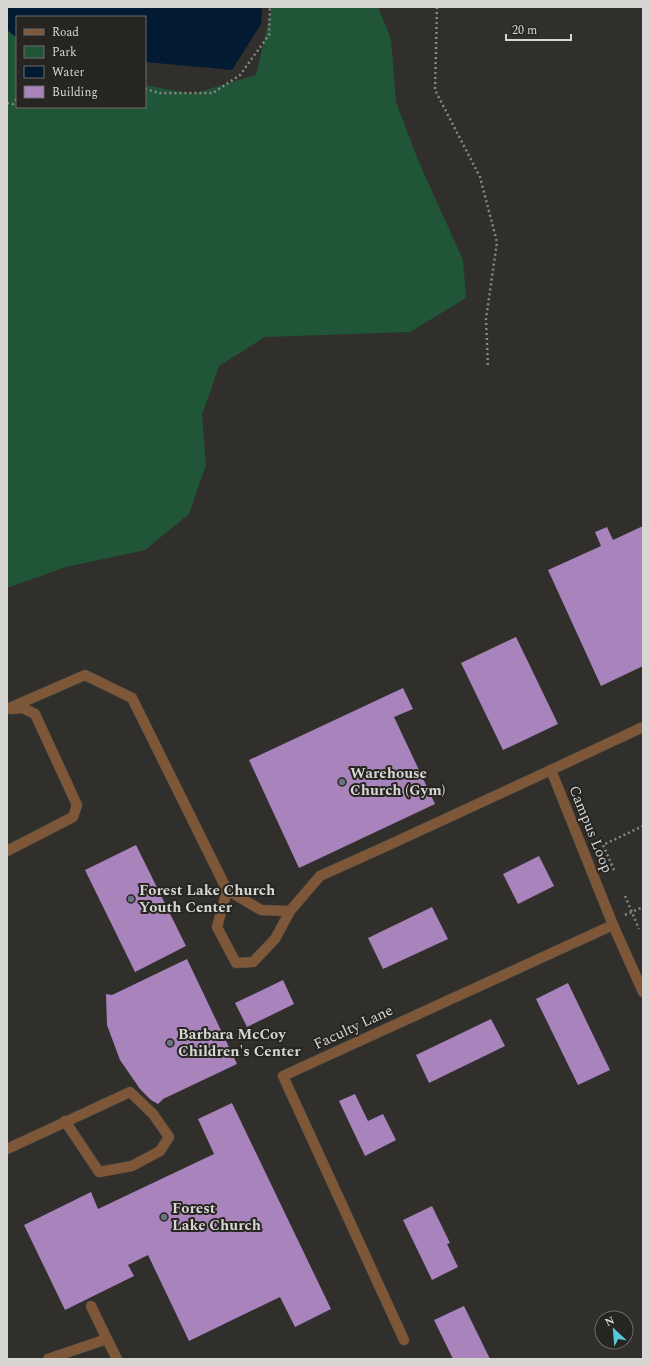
<svg xmlns="http://www.w3.org/2000/svg" width="650" height="1366" viewBox="0 0 650 1366" font-family="Spectral,serif">
<style>
.green{fill:#205637}
.water{fill:#031b32}
.building{fill:#a883bc}
.lines{fill:none;stroke-linecap:round;stroke-linejoin:round}
.minor-casing{stroke:#4b4a46;stroke-width:11}
.path{stroke:#898885;stroke-width:2.5;stroke-dasharray:2 3;stroke-linecap:butt}
.minor{stroke:#7d5737;stroke-width:10}
.worship-dot{fill:#6b7280;stroke:#262521;stroke-width:1.5}
.labels{text-anchor:middle;stroke-width:4;stroke-linejoin:round;paint-order:stroke}
.poi-label{font-size:15px;font-weight:bold;fill:#d7d6d3;stroke:#262521;text-anchor:start}
.street-label{font-size:15px;fill:#d7d6d3;stroke:#262521}
</style>
<rect width="100%" height="100%" fill="#302f2b"/>
<polygon class="green" points="272,7 378,7 391,39 396,102 418,160 463,260 466,298 410,332 265,337 219,366 202,415 206,465 189,514 145,550 66,567 7,588 7,26 17,31 17,107 145,107 145,85 192,94 256,75"/>
<polygon class="water" points="7,7 262,7 261,24 232,70 145,62 145,17 17,17 17,38 7,30"/>
<g class="building">
<polygon points="643,526 643,666 601,686 548,570 601,546 595,532 607,527 613,540"/>
<polygon points="516,637 558,724 503,750 461,663"/>
<polygon points="403,688 413,709 394,717 435,804 299,868 249,760"/>
<polygon points="136,845 186,946 135,972 85,870"/>
<polygon points="539,856 554,886 518,904 503,874"/>
<polygon points="432,907 448,939 383,969 368,938"/>
<polygon points="187,959 237,1064 163,1099 158,1104 151,1100 140,1089 120,1060 107,1025 106,994 112,995"/>
<polygon points="283,980 294,1004 247,1027 235,1003"/>
<polygon points="568,983 610,1070 578,1085 536,999"/>
<polygon points="491,1019 505,1046 429,1083 416,1055"/>
<polygon points="355,1094 368,1121 383,1114 396,1140 365,1156 339,1101"/>
<polygon points="232,1103 331,1309 295,1327 280,1297 189,1341 148,1255 128,1265 134,1276 65,1310 24,1225 91,1192 98,1209 214,1154 198,1119"/>
<polygon points="432,1206 450,1243 447,1244 458,1267 432,1280 403,1220"/>
<polygon points="464,1306 490,1359 453,1359 434,1320"/>
</g>
<g class="lines">
<defs>
<g id="minor">
<polyline points="7,709 85,675 132,698 227,890 261,910 290,911"/>
<polyline points="643,727 551,770 613,925 643,992"/>
<polyline points="7,851 73,817 77,805 35,714 23,708 11,709"/>
<polyline points="227,890 217,927 236,963 253,962 275,939 290,911 320,876 391,844 551,770"/>
<polyline points="7,1149 130,1092 153,1114 169,1137 160,1151 132,1166 99,1172 65,1121"/>
<polyline points="107,1339 117,1359"/>
<polyline points="404,1340 283,1076 613,925"/>
<polyline points="48,1359 107,1339 91,1306"/>
</g>
</defs>
<use href="#minor" class="minor-casing"/>
<g class="path">
<polyline points="437,7 435,90 480,177 497,242 486,319 488,367"/>
<polyline points="145,89 159,93 213,93 240,75 269,35 270,7"/>
<polyline points="7,103 13,104 17,98"/>
<polyline points="614,870 603,845 643,826"/>
<polyline points="625,896 639,929"/>
<polyline points="625,915 643,907"/>
</g>
<use href="#minor" class="minor"/>
</g>
<g class="worship-dot">
<circle cx="342" cy="782" r="4"/>
<circle cx="131" cy="899" r="4"/>
<circle cx="170" cy="1043" r="4"/>
<circle cx="164" cy="1217" r="4"/>
</g>
<g class="labels">
<g class="poi-label">
<text x="350" y="778">Warehouse<tspan x="350" dy="17">Church (Gym)</tspan></text>
<text x="139" y="895">Forest Lake Church<tspan x="139" dy="17">Youth Center</tspan></text>
<text x="178" y="1039">Barbara McCoy<tspan x="178" dy="17">Children's Center</tspan></text>
<text x="172" y="1213">Forest<tspan x="172" dy="17">Lake Church</tspan></text>
</g>
<g class="street-label">
<text transform="translate(591 829) rotate(68)" y="5">Campus Loop</text>
<text transform="translate(353 1027) rotate(-25)" y="5">Faculty Lane</text>
</g>
</g>
<rect width="650" height="1366" fill="none" stroke="#d7d6d3" stroke-width="16"/>
<rect x="16" y="16" width="130" height="92" fill="#262521" stroke="#6d6c68"/>
<rect x="24" y="29" width="20" height="6" fill="#7d5737" stroke="#6d6c68"/>
<text x="52" y="36" font-size="12" fill="#d7d6d3">Road</text>
<rect x="24" y="46" width="20" height="12" fill="#205637" stroke="#6d6c68"/>
<text x="52" y="56" font-size="12" fill="#d7d6d3">Park</text>
<rect x="24" y="66" width="20" height="12" fill="#031b32" stroke="#6d6c68"/>
<text x="52" y="76" font-size="12" fill="#d7d6d3">Water</text>
<rect x="24" y="86" width="20" height="12" fill="#a883bc" stroke="#6d6c68"/>
<text x="52" y="96" font-size="12" fill="#d7d6d3">Building</text>
<g transform="translate(614 1330) rotate(334)"><circle r="19" fill="#262521" stroke="#6d6c68"/>
<path d="M0-3L7 15L0 10L-7 15Z" fill="#53cbdb"/>
<text y="-6" font-size="11" font-weight="bold" text-anchor="middle" fill="#d7d6d3">N</text>
</g>
<path d="M506 34v6h65v-6" fill="none" stroke="#d7d6d3" stroke-width="2"/>
<text x="512" y="34" font-size="12" fill="#d7d6d3" stroke="#262521" stroke-width="3" paint-order="stroke">20 m</text>
</svg>
